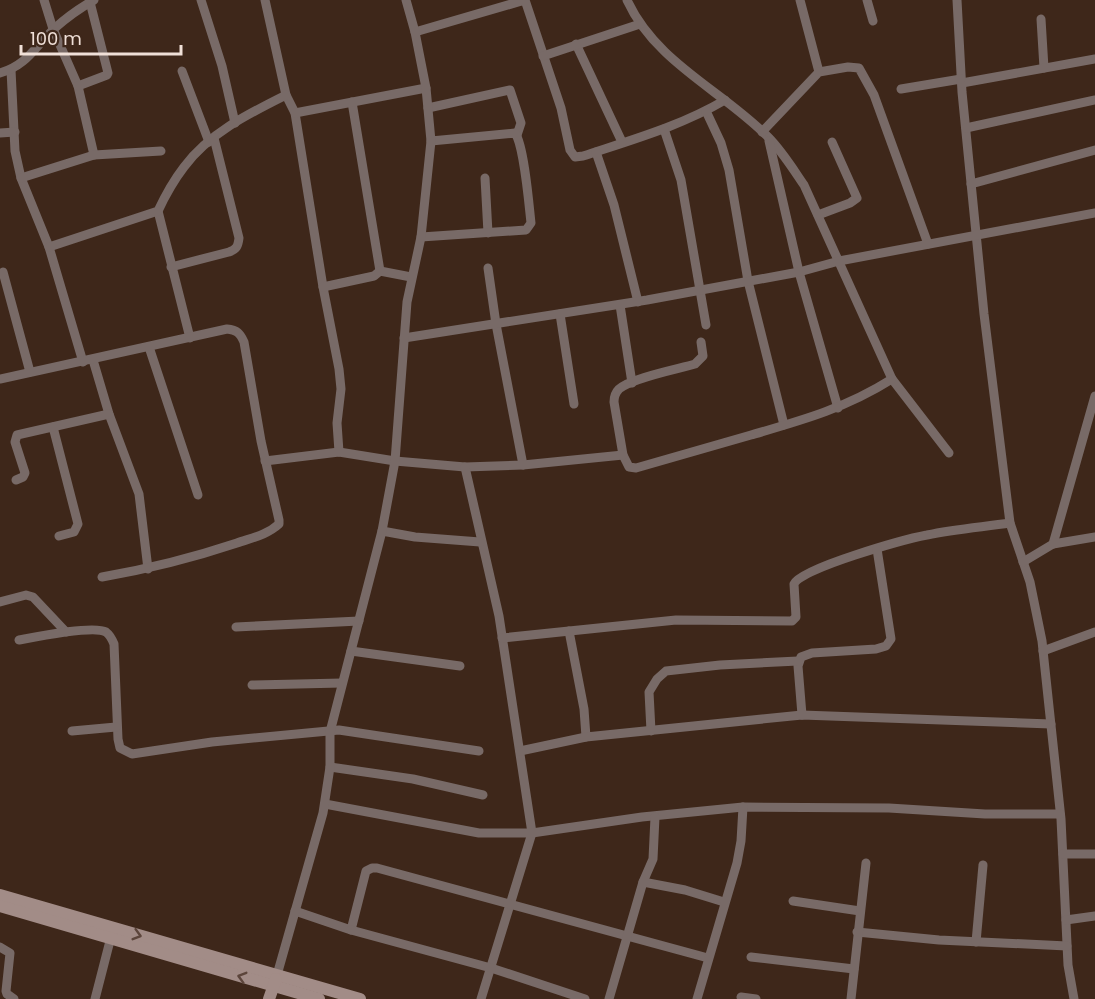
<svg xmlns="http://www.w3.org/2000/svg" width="1095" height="999" viewBox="0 0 1095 999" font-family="Poppins,sans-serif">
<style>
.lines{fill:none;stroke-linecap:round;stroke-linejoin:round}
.street{stroke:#786a67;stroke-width:9}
.secondary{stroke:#a28c87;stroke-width:12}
.oneway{stroke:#5c453b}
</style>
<rect width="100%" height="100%" fill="#3e271a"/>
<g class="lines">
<g class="street">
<polyline points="44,0 53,29 78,86 94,155"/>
<polyline points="201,0 222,66 235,123"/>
<polyline points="265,0 286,95 295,113 323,287 339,369 341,389 337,423 339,452"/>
<path d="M627,0C656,63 722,90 768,137C782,151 793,169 804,185L892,379L949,453"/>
<polyline points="800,0 819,72"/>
<polyline points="867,0 873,21"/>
<polyline points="957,0 962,92 984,314 1010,523 1030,582 1042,641 1061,819 1068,965 1074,999"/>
<polyline points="1041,19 1044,68"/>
<path d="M415,32L525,0L561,108L570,150L575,157L583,156C631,140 681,126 725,100"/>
<polyline points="576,44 622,142"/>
<polyline points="543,56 640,24"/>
<polyline points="11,70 15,151 21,178 49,247 83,362"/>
<polyline points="182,71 209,142"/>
<path d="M0,73C28,65 35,46 55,28C66,18 80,8 94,0"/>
<polyline points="962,83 1095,59"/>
<polyline points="78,86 107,75 108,73 90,2"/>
<polyline points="901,89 961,79"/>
<polyline points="352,102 380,271"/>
<polyline points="428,108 510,90 521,123 517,135"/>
<polyline points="706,111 721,143 729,170 748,281 784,425"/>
<polyline points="295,113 426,88"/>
<polyline points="966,128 1095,100"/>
<polyline points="664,129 681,180 706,325"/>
<polyline points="762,132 819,72 848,67 859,68 874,95 928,244"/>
<polyline points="0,133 15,132"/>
<polyline points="769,141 799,272 838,408"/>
<polyline points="596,152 614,205 638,302"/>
<polyline points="21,178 94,155 161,151"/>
<polyline points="485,178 488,233"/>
<polyline points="971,184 1095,150"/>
<polyline points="158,211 190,338"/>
<polyline points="818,215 850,203 857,198 832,142"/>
<path d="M421,237L526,230L531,223C529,205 524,145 515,133L431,141"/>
<path d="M49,247L158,211C165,196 174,180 184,167C209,133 250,113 286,95"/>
<path d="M171,267L229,252C237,249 238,246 239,238L214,138"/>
<polyline points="488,268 496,324 523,465"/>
<polyline points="3,272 30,372"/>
<polyline points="323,287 374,276 380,271 411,277"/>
<polyline points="620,305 632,383"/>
<polyline points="560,314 574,404"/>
<polyline points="404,338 647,300 799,272 839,261 1095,213"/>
<path d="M701,342L703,356L695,364C678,369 631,378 619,389C615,393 614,397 614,402L623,455L629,467L636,468C675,457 713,446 751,435C803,420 846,408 892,379"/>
<polyline points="149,347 198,495"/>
<polyline points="93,360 109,414 139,494 148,569"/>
<path d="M0,379L227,329C237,330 240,333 244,342L261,441L279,520V524C267,535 251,538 237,543C192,558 148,569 102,577"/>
<polyline points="53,427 78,524 74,532 59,536"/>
<polyline points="265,461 339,452 395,461 465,467 523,465 623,455"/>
<polyline points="465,467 499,616 532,833 481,999"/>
<polyline points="16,480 23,477 25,473 15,442 17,435 109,414"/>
<polyline points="382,531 415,537 480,542"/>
<polyline points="1053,544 1095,396"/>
<polyline points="1023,562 1053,544 1095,537"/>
<polyline points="0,602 26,595 33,597 66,632"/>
<polyline points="236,627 359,621"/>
<polyline points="569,631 584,709 586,737"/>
<path d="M502,638L676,620L792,621L796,617L794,584C801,568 906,539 927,535C955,529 983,527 1010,523"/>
<path d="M19,640C35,637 94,625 106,632C110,635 112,639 114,644L118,739L120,748L132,754L212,742L339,730L479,751"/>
<polyline points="351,651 460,666"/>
<polyline points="1043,651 1095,632"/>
<polyline points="252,685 342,683"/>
<polyline points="802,715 798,666 801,657 812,653 876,649 886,646 891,639 877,549"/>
<polyline points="72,731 116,727"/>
<polyline points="651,731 649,692 657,679 666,671 720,665 798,661"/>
<polyline points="520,751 586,737 802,715 1051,724"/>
<polyline points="330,767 413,779 483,795"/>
<polyline points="325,804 479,833 532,833 642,817 743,807 889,808 985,814 1060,814"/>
<polyline points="1063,854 1095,854"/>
<polyline points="643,882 685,890 724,902"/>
<polyline points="793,901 860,911"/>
<polyline points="295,911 351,930 366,871 372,868 377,868 708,958"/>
<polyline points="1066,920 1095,916"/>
<polyline points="351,930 491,968 585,999"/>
<polyline points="857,932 939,940 1067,946"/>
<polyline points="976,942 983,865"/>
<polyline points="0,947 10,953 6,991 7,994 14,999"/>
<polyline points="751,957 854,969"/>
<polyline points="277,975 323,813 330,767 330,732 382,531 395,461 407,302 421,237 431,141 426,88 415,32 406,0"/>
<polyline points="741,997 756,999"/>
<polyline points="95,999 112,933"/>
<polyline points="609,999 643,882 653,859 655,817"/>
<polyline points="697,999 737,863 741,841 743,807"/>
<polyline points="851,999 866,863"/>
</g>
<g class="secondary">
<polyline points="0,895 360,999"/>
<polyline points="0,906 319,999"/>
<polyline points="269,999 276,979"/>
</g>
</g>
<defs><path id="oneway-chevron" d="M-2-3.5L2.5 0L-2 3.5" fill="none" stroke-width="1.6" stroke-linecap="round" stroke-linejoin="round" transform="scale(1.5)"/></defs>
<g class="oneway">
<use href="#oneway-chevron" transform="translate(137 935) rotate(16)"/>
<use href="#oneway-chevron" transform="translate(242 977) rotate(-164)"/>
</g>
<path d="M21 45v9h160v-9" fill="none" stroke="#f0e0d8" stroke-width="3"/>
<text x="30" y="45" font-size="18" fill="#f0e0d8" stroke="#3e271a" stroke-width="4.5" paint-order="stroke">100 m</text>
</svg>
